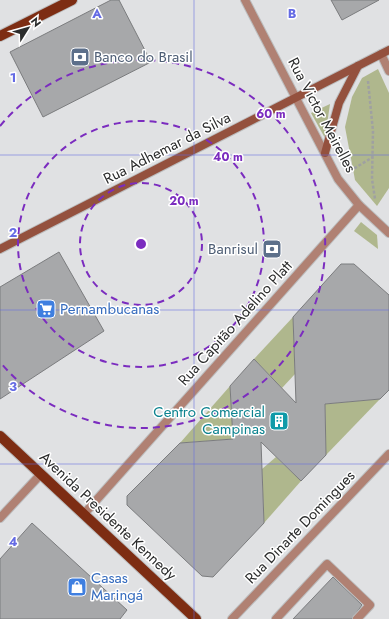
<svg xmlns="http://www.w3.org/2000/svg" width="389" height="619" viewBox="0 0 389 619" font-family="Jost,sans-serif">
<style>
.green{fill:#afb78d}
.building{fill:#a7a8aa;stroke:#7b7c7e}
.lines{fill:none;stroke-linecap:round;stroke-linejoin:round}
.lane-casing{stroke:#bcbdbe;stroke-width:10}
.street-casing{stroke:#bcbdbe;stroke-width:10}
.secondary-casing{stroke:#bcbdbe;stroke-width:10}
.primary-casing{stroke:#bcbdbe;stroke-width:12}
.path{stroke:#9fa0a1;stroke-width:2.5;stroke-dasharray:3 2;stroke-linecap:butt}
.lane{stroke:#b08173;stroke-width:8}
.street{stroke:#b08173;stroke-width:8}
.secondary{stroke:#94513e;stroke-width:8}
.primary{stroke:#7d2d13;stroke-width:10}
.grid{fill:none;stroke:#656be4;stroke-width:1;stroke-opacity:0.55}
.ring{fill:none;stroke:#7b2cbf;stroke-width:2;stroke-dasharray:7 5}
.labels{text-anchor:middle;stroke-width:3;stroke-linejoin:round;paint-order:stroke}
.service-label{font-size:15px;fill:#4e5e75;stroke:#fff;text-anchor:start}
.street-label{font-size:15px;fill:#2b2c2c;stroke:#fff}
.shop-label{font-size:15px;fill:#366cbe;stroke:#fff;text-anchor:start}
.culture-label{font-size:15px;fill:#0d838f;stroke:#fff;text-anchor:end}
.grid-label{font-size:13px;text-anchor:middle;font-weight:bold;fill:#656be4;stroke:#fff;stroke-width:3;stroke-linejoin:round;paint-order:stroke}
.centre{fill:#7b2cbf;stroke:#fff;stroke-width:2}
.ring-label{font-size:12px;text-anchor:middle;font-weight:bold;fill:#7b2cbf;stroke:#fff;stroke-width:3;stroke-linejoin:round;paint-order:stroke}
</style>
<rect width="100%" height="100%" fill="#e0e1e3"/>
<g class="green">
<polygon points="378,69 389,93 389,188 377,206 355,180 345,127 352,97 362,78"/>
<polygon points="330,104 325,138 311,113"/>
<polygon points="361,222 377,235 378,249 354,231"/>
<polygon points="293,317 295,374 282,388 254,359"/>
<polygon points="230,386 233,439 180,443"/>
<polygon points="380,399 326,455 325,404"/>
<polygon points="276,457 301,481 264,523 262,469"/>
</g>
<g class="building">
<polygon points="111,0 119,0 151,62 43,117 10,52"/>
<polygon points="331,0 379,0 342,20"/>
<polygon points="59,252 104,331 0,399 0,287"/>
<polygon points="341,264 354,264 389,295 389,390 380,399 325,404 326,455 301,481 261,442 264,523 213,577 202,576 127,505 127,496 180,443 233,439 230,386 254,359 296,403 293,317"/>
<polygon points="32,523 127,610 120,619 0,619 0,559"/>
<polygon points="333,577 362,605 352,619 293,619"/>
</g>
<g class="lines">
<defs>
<g id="lane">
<polyline points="0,518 41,474"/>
<polyline points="276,619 327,564 370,605 357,619"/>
</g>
<g id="street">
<polyline points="245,0 338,179 359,205 389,233"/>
<polyline points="381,54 389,71"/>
<polyline points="84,514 359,205"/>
<polyline points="232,619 389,454"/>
</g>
<g id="secondary">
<polyline points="325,153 339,103 358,66"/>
<polyline points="0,249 389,50"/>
</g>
<g id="primary">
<polyline points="0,36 72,0"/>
<polyline points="0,436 196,619"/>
</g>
</defs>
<use href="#lane" class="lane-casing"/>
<use href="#street" class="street-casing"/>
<use href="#secondary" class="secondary-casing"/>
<use href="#primary" class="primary-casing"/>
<g class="path">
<polyline points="368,81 373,131 372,179 375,199"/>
<polyline points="350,171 373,157"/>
</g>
<use href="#lane" class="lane"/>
<use href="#street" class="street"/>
<use href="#secondary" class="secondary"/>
<use href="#primary" class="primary"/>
</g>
<path class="grid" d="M194,0V619M0,155H389M0,310H389M0,464H389"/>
<g class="ring">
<circle cx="141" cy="244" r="61"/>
<circle cx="141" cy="244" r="123"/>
<path d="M0 126A184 184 0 1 1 0 362"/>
</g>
<defs>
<symbol id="bank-square" viewBox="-11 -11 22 22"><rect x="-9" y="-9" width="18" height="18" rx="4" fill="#5c6f8a" stroke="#fff"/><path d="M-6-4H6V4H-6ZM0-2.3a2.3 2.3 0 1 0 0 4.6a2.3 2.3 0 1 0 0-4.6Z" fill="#fff"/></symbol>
<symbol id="supermarket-square" viewBox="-11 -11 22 22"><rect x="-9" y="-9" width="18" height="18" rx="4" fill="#3f7fe0" stroke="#fff"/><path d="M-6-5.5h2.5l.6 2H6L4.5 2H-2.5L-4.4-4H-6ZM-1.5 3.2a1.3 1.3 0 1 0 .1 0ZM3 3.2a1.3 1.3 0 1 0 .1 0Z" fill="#fff"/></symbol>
<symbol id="building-square" viewBox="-11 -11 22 22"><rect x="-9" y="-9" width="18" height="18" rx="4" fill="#0f9aa8" stroke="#fff"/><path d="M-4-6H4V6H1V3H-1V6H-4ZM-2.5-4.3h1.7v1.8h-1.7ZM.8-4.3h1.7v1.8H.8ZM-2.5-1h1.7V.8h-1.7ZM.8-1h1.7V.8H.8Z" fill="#fff"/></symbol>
<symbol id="shop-square" viewBox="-11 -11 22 22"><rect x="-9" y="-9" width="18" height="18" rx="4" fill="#3f7fe0" stroke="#fff"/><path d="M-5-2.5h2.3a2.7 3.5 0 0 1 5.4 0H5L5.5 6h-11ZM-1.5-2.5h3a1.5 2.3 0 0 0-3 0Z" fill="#fff"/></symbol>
</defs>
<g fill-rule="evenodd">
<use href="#bank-square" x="69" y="46" width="22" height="22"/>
<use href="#bank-square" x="261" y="238" width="22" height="22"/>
<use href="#supermarket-square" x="35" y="298" width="22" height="22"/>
<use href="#building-square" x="268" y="410" width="22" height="22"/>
<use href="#shop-square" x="66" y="576" width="22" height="22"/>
</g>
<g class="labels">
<g class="service-label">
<text x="94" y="62">Banco do Brasil</text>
<text x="258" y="254" text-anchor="end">Banrisul</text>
</g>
<g class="street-label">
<text transform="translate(322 115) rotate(62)" y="5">Rua Victor Meirelles</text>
<text transform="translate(167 148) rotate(-27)" y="5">Rua Adhemar da Silva</text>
<text transform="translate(235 323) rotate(-48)" y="5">Rua Capitão Adelino Platt</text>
<text transform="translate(108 516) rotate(43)" y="5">Avenida Presidente Kennedy</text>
<text transform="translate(300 527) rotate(-46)" y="5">Rua Dinarte Domingues</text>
</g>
<g class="shop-label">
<text x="60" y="314">Pernambucanas</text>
<text x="91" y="583">Casas<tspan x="91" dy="17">Maringá</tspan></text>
</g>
<g class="culture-label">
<text x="265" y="417">Centro Comercial<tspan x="265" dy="17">Campinas</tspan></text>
</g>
</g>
<g class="grid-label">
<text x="97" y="18">A</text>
<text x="292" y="18">B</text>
<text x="13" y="82">1</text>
<text x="13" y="237">2</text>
<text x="13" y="391">3</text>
<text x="13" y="546">4</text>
</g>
<circle cx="141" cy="244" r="6" class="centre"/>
<g class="ring-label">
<text x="271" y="118">60 m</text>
<text x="228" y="161">40 m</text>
<text x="184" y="205">20 m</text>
</g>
<g transform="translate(28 28) rotate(53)" stroke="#ffffff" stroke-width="3" paint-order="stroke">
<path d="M0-3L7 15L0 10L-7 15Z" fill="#2b2c2c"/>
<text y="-6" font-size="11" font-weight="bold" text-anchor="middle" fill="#2b2c2c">N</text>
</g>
</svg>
